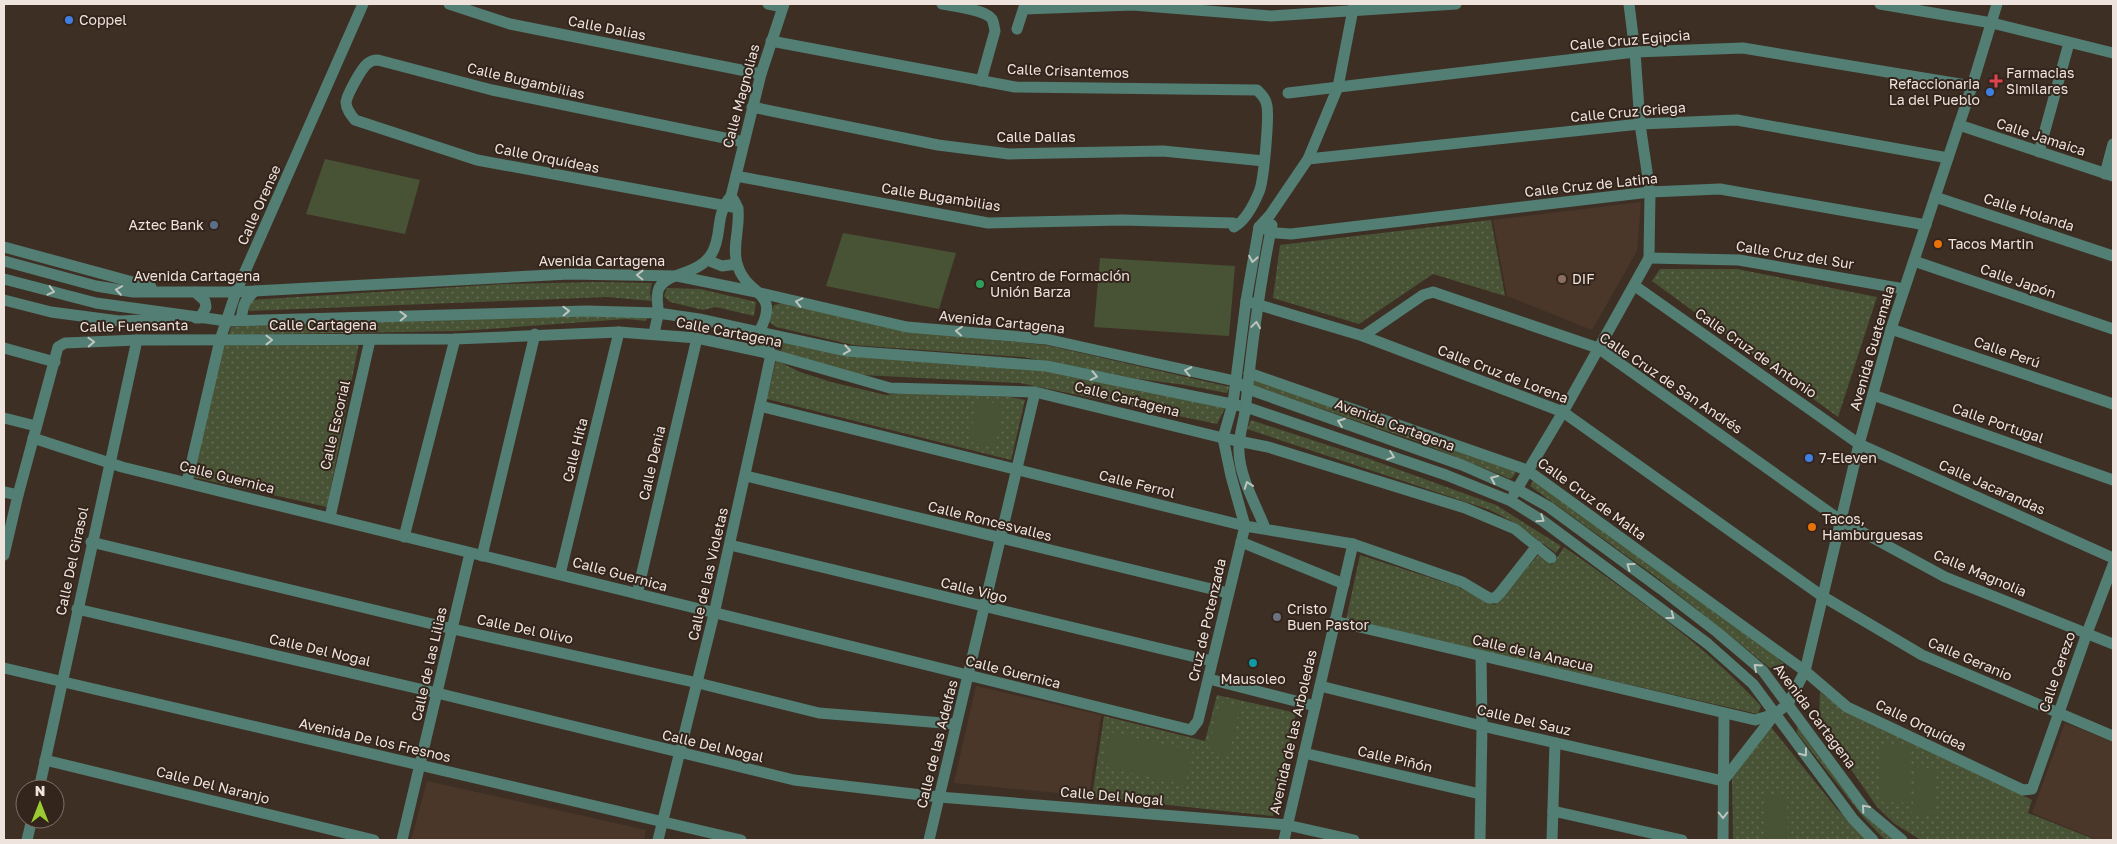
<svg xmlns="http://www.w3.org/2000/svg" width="2117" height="844" viewBox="0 0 2117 844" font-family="'Golos Text',sans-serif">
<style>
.built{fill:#4a3729}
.grass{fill:url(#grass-dots)}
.pitch{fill:#485335}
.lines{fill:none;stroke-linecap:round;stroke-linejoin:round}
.minor{stroke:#527e73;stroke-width:11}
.oneway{stroke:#bfc5bd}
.shop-dot{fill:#3f7fe0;stroke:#34251c;stroke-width:2}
.health-dot{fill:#e0444e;stroke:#34251c;stroke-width:2}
.service-dot{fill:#5c6f8a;stroke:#34251c;stroke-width:2}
.food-dot{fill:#e8710a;stroke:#34251c;stroke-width:2}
.education-dot{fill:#8d6e63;stroke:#34251c;stroke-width:2}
.leisure-dot{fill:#2e9e5b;stroke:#34251c;stroke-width:2}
.worship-dot{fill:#6b7280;stroke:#34251c;stroke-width:2}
.culture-dot{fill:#0f9aa8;stroke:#34251c;stroke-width:2}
.labels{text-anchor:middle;stroke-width:4;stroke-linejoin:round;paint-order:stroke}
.poi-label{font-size:14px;fill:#eee4dd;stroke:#34251c;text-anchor:start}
.street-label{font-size:14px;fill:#eee4dd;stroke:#34251c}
</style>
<defs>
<pattern id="grass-dots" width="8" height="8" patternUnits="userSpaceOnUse" patternTransform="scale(1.25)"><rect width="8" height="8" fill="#485335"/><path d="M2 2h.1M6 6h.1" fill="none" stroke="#636c52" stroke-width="1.8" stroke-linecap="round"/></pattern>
</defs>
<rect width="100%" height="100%" fill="#3e2f25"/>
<g class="built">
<polygon points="1641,202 1637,251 1592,330 1507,296 1493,220"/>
<polygon points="976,686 1101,715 1089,796 954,783"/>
<polygon points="2065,723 2113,742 2113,840 2098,840 2032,813"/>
<polygon points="427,781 646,830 644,840 411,840"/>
</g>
<g class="grass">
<polygon points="1491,220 1505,296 1433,274 1359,324 1273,298 1280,245"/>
<polygon points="1660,269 1737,269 1877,297 1838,417 1652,281"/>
<polygon points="597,282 652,283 650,293 652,301 607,297 250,311 246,306 252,300 504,284"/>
<polygon points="667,288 700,289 756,302 754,316 716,307 703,310 670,302 664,296"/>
<polygon points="782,303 897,330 1046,345 1230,387 1227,393 1185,385 1139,379 1023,357 853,345 776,327 768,321 774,305"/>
<polygon points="649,314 646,321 626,319 460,331 229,335 231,327 316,321"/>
<polygon points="783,340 1044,370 1225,408 1217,424 1020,383 863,375 809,364 781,351"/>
<polygon points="222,342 359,343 327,507 192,477"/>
<polygon points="776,360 800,372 831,382 886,395 902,393 1010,397 1025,400 1011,460 767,399"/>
<polygon points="1253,378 1505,465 1516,473 1511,479 1419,442 1252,385"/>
<polygon points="1251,420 1364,457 1496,505 1561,546 1556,553 1515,523 1490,510 1247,429"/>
<polygon points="1535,478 1770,651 1787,667 1784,670 1770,668 1659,579 1530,486"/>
<path d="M1564,547C1635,597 1702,642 1761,706L1758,714L1346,620L1360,555L1456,586L1495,605L1539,554L1552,565Z"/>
<polygon points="1820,692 1844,711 2032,800 2028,813 2096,840 1921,840 1895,824 1877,807 1819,723"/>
<polygon points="1217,695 1296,713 1273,816 1092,797 1104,716 1205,741"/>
<polygon points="1798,725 1898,840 1886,840 1883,838 1864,818 1797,733"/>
<polygon points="1771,727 1836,808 1870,840 1733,840 1732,776"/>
</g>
<g class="pitch">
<polygon points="325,159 420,180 405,234 306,214"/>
<polygon points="843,233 956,253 939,309 826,286"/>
<polygon points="1100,258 1235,266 1229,336 1094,327"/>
<polygon points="977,399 1003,405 995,449 969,441"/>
<polygon points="1220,702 1240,707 1229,756 1208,751"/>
<polygon points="1110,732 1193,751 1185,785 1103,766"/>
<polygon points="1879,744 1909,744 1909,803 1879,801"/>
<polygon points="1916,767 1937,769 1933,816 1912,814"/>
<polygon points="1764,796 1787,796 1788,840 1765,840"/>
</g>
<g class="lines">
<g class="minor">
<polyline points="449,4 510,24 761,74"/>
<polyline points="768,4 783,7"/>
<path d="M942,4C954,6 986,10 992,19C994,23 994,26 995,31L981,81"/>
<polyline points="1880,4 1992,23 2113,53"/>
<polyline points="1024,9 1133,5 1271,16 1456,4"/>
<polyline points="1017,29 1025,4"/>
<polyline points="1288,93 1635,52 1743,48 1972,86"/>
<polyline points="752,107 938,145 1009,154 1163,151 1264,161"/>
<polyline points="1959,125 2113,176"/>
<polyline points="2039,152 2069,43"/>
<polyline points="1308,159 1640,124 1737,120 1948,158"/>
<polyline points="2105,174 2113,144"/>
<path d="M736,176L988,223L1122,220L1233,223L1234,227C1245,221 1254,204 1259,192C1264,181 1269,118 1267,106C1266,99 1262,95 1257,90L1015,87L771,41"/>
<polyline points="1935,197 2113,256"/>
<path d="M738,208L477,160L355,120C351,115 346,109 346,102C347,95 361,69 367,64C370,61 374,60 378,60L492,90L744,142"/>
<polyline points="1259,227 1277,233 1291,234 1650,192 1720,189 1926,225"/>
<polyline points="4,247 151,287"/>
<polyline points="1649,258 1739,260 1904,289"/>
<polyline points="707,260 722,266 737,264"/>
<polyline points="4,261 96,286 133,292 236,292 569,274 677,276 756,292 907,327 1046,339 1235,381 1248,389 1462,465 1517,489 1549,507 1661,589 1717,632 1763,671 1865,809 1902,840"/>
<polyline points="1914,261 2113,329"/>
<polyline points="4,279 96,303 227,321 587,311 658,313 699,319 847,351 1046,366 1246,407 1446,475 1511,501 1543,521 1708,644 1753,684 1853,819 1873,840"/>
<polyline points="1635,286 1859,444 2113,558"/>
<polyline points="195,292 205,301 206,307 200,318 196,318"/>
<polyline points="4,300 51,312 119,321 170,319"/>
<polyline points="1246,301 1363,336 1563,412 1822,596 1922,655 2113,736"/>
<path d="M241,320C243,306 244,300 255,291"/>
<polyline points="1891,329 2113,404"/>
<path d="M654,334C655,327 657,321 658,315C659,306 655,297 659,288C667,272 700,275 712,253C723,234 714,216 731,196L761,74L784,4"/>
<polyline points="1363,336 1423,295 1433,292 1598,348 1840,520 1945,577 2113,644"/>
<polyline points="4,348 55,362"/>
<polyline points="1249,373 1527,470 1805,671 1847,707 2023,790 2032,789 2087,633 2113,565"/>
<polyline points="1873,395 2113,480"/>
<polyline points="760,406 1245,526 1353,544 1462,582 1489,598 1495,598 1500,593 1537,546"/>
<polyline points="4,418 36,426"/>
<polyline points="33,438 122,467 1191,730 1198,721 1245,526 1231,476 1223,438 1233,403 1246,301 1259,227 1270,215 1308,159 1338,87 1354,4"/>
<polyline points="746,476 1228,593"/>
<polyline points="187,482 220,340 236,292 363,4"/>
<polyline points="4,492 18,495"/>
<polyline points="1514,494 1563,412 1649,258 1650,192 1640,124 1635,52 1629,4"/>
<polyline points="330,517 370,340"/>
<path d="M1265,528C1256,505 1240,478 1239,452C1238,435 1245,420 1246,403C1252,344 1260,283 1272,225"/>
<polyline points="404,537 455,339"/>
<polyline points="91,542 453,629 698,683 819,713 955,724"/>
<polyline points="1241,542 1344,584"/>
<polyline points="730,545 1212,661"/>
<polyline points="4,555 18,495 58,347 65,343 137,340 455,339 619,332 697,338 771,354 890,388 1035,392 1223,438 1268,447 1465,508 1515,529 1551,558"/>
<polyline points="482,556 535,334"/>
<polyline points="560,574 619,332"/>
<polyline points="637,594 697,338"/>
<polyline points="77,609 437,693 794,780 939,797 1287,825 1354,840"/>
<polyline points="1334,621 1755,720 1775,714"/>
<polyline points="4,668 741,840"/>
<polyline points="1209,679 1315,706"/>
<polyline points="1320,686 1482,726 1723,781 1775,714 1788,704 1805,671 1859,444 1891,329 1972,86 1997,4"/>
<polyline points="1304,753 1480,794"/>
<polyline points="45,760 374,840"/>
<polyline points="39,789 137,340"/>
<polyline points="1553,811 1682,840"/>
<polyline points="27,840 32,819"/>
<polyline points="402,840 470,553"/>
<path d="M658,840L714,614L760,406L771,354L759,332C782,289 747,298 737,264C732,246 740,228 738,210C737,205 734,200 731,196"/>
<polyline points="929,840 1035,392"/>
<polyline points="1284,840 1353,544"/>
<polyline points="1480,840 1482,726 1481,657"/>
<polyline points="1552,840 1555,743"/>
<polyline points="1723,840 1724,713"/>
</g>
</g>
<defs><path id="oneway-chevron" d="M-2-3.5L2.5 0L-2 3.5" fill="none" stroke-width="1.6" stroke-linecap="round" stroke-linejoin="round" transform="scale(1.25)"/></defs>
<g class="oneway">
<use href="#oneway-chevron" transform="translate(1253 259) rotate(100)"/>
<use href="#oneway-chevron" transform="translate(640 275) rotate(-179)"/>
<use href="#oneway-chevron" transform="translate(119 290) rotate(-172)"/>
<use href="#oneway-chevron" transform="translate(51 291) rotate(14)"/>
<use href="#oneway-chevron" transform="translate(799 302) rotate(-167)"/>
<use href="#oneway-chevron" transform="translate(566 311) rotate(-2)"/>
<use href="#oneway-chevron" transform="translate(403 316) rotate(-2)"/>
<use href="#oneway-chevron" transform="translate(1256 325) rotate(-82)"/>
<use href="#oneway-chevron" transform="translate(959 331) rotate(-175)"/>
<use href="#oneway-chevron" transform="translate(269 340)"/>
<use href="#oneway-chevron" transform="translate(91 342) rotate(-2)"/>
<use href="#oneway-chevron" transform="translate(847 350) rotate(9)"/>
<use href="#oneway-chevron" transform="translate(1188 371) rotate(-168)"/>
<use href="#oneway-chevron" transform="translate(1094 376) rotate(11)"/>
<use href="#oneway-chevron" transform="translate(1341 422) rotate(-160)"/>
<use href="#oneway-chevron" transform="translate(1391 456) rotate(19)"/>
<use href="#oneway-chevron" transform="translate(1494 479) rotate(-156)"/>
<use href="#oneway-chevron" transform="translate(1248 485) rotate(-110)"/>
<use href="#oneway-chevron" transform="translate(1541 519) rotate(34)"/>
<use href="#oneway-chevron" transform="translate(1630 566) rotate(-144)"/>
<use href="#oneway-chevron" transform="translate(1671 616) rotate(37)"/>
<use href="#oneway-chevron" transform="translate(1757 667) rotate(-138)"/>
<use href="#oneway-chevron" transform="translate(1804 753) rotate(53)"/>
<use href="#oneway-chevron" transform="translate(1865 808) rotate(-131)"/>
<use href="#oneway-chevron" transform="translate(1723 815) rotate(90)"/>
</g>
<g class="shop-dot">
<circle cx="69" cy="20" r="5"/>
<circle cx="1990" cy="92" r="5"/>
<circle cx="1809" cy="458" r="5"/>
</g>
<path class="health-dot" d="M1993.5 73.5h5v5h5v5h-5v5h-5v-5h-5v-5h5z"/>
<circle class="service-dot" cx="214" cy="225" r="5"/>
<g class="food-dot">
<circle cx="1938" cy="244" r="5"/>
<circle cx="1812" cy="527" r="5"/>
</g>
<circle class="education-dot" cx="1562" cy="279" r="5"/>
<circle class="leisure-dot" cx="980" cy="284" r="5"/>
<circle class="worship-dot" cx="1277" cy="617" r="5"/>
<circle class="culture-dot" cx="1253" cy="663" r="5"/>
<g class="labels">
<g class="poi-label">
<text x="79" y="25">Coppel</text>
<text x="2006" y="78">Farmacias<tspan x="2006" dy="16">Similares</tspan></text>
<text x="1980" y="89" text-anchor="end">Refaccionaria<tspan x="1980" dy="16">La del Pueblo</tspan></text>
<text x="204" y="230" text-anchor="end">Aztec Bank</text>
<text x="1948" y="249">Tacos Martin</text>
<text x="990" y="281">Centro de Formación<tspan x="990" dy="16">Unión Barza</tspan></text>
<text x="1572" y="284">DIF</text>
<text x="1819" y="463">7-Eleven</text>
<text x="1822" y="524">Tacos,<tspan x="1822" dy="16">Hamburguesas</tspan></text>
<text x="1287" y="614">Cristo<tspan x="1287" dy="16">Buen Pastor</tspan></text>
<text x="1253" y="684" text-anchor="middle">Mausoleo</text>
</g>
<g class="street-label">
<text transform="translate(607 28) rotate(11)" y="5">Calle Dalias</text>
<text transform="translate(1630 40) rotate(-5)" y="5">Calle Cruz Egipcia</text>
<text transform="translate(1068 71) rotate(2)" y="5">Calle Crisantemos</text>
<text transform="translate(526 81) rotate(13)" y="5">Calle Bugambilias</text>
<text transform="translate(741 96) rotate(-75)" y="5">Calle Magnolias</text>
<text transform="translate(1628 112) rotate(-5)" y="5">Calle Cruz Griega</text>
<text x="1036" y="142">Calle Dalias</text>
<text transform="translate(2041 137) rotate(18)" y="5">Calle Jamaica</text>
<text transform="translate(547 158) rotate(11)" y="5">Calle Orquídeas</text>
<text transform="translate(1591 185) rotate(-6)" y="5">Calle Cruz de Latina</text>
<text transform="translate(941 197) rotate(9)" y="5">Calle Bugambilias</text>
<text transform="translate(259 205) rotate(-66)" y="5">Calle Orense</text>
<text transform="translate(2029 212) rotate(18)" y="5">Calle Holanda</text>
<text transform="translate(1795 255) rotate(9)" y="5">Calle Cruz del Sur</text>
<text x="602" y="266">Avenida Cartagena</text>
<text x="197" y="281">Avenida Cartagena</text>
<text transform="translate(2018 281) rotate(19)" y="5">Calle Japón</text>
<text transform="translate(1002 322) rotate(6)" y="5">Avenida Cartagena</text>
<text x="323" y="330">Calle Cartagena</text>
<text transform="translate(134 326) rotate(-1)" y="5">Calle Fuensanta</text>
<text transform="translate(729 332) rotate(11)" y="5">Calle Cartagena</text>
<text transform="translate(1872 348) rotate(-74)" y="5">Avenida Guatemala</text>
<text transform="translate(2007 352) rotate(19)" y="5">Calle Perú</text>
<text transform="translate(1756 353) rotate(35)" y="5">Calle Cruz de Antonio</text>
<text transform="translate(1503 374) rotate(21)" y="5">Calle Cruz de Lorena</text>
<text transform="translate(1671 383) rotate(34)" y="5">Calle Cruz de San Andrés</text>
<text transform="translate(1127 399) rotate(14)" y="5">Calle Cartagena</text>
<text transform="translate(1998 423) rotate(19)" y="5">Calle Portugal</text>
<text transform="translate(335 425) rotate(-77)" y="5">Calle Escorial</text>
<text transform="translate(1395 425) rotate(20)" y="5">Avenida Cartagena</text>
<text transform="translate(575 450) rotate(-76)" y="5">Calle Hita</text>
<text transform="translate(652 463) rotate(-77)" y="5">Calle Denia</text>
<text transform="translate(227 477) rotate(14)" y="5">Calle Guernica</text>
<text transform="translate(1137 484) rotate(14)" y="5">Calle Ferrol</text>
<text transform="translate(1992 487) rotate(24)" y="5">Calle Jacarandas</text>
<text transform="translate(1592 499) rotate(36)" y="5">Calle Cruz de Malta</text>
<text transform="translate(990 521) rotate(14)" y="5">Calle Roncesvalles</text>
<text transform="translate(72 561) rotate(-78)" y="5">Calle Del Girasol</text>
<text transform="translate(1980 573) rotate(23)" y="5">Calle Magnolia</text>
<text transform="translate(620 574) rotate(15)" y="5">Calle Guernica</text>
<text transform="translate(708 574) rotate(-77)" y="5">Calle de las Violetas</text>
<text transform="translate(974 590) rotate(14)" y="5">Calle Vigo</text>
<text transform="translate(1207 620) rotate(-77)" y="5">Cruz de Potenzada</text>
<text transform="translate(525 629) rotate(12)" y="5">Calle Del Olivo</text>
<text transform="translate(320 650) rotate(13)" y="5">Calle Del Nogal</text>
<text transform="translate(1533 653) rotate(13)" y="5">Calle de la Anacua</text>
<text transform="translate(1970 659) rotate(23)" y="5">Calle Geranio</text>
<text transform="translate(429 664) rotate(-77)" y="5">Calle de las Lilias</text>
<text transform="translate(1013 672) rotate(14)" y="5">Calle Guernica</text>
<text transform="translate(2057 672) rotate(-71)" y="5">Calle Cerezo</text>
<text transform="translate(1815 716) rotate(53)" y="5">Avenida Cartagena</text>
<text transform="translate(1524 720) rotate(13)" y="5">Calle Del Sauz</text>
<text transform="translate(1921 725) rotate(26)" y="5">Calle Orquídea</text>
<text transform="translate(1293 732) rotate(-77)" y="5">Avenida de las Arboledas</text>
<text transform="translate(375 740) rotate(13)" y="5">Avenida De los Fresnos</text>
<text transform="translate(937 744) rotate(-76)" y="5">Calle de las Adelfas</text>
<text transform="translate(713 746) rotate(13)" y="5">Calle Del Nogal</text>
<text transform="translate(1395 759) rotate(13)" y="5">Calle Piñón</text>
<text transform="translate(213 785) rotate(14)" y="5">Calle Del Naranjo</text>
<text transform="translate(1112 796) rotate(5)" y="5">Calle Del Nogal</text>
</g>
</g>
<rect width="2117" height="844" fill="none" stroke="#eee4dd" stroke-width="10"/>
<g transform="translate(40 804)"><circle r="24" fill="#34251c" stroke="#7e7169"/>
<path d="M0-4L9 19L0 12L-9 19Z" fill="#9bcb32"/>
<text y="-8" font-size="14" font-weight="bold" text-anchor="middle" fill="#eee4dd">N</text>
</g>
</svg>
